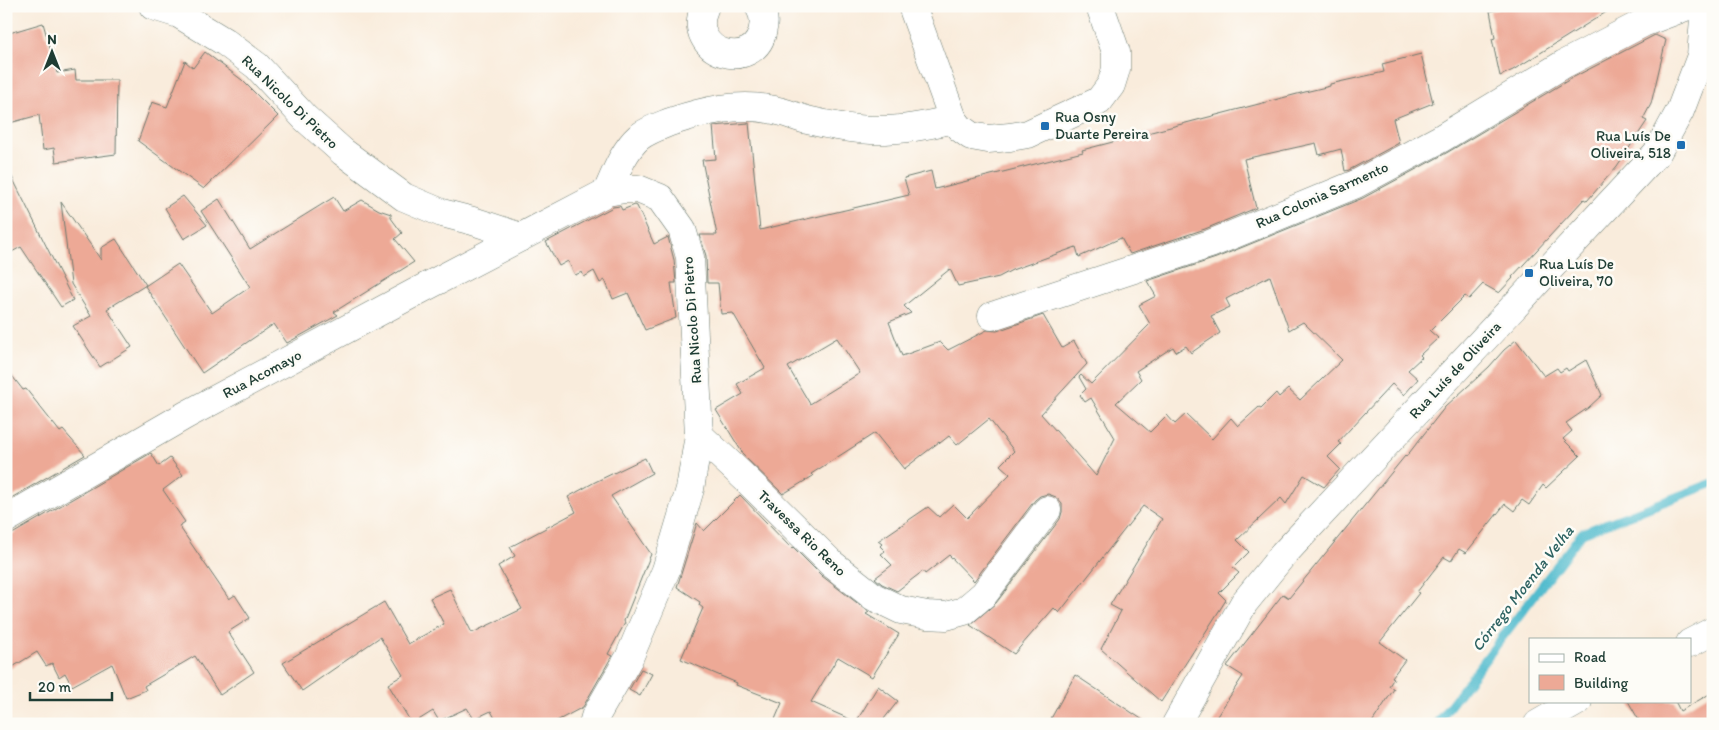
<svg xmlns="http://www.w3.org/2000/svg" width="1719" height="730" viewBox="0 0 1719 730" font-family="Itim,sans-serif">
<style>
.lines{fill:none;stroke-linecap:round;stroke-linejoin:round}
.stream{stroke:#52bcce;stroke-width:9}
.building{fill:#eda996;fill-rule:evenodd}
.minor-casing{stroke:#6b7a6f;stroke-width:29}
.minor{stroke:#fff;stroke-width:28}
.poi-dot{fill:#1f6fb2;stroke:#fdfcf7;stroke-width:2}
.labels{text-anchor:middle;stroke-width:5;stroke-linejoin:round;paint-order:stroke}
.street-label{font-size:15px;fill:#1f3d34;stroke:#fdfcf7}
.poi-label{font-size:15px;fill:#1f3d34;stroke:#fdfcf7;text-anchor:start}
.water-label{font-size:16px;font-style:italic;fill:#2e6362;stroke:#fdfcf7}
</style>
<rect width="100%" height="100%" fill="#fdfcf7"/>
<filter id="ink" filterUnits="userSpaceOnUse"><feTurbulence type="fractalNoise" baseFrequency=".02" numOctaves="2"/><feDisplacementMap in="SourceGraphic" scale="10" xChannelSelector="R" yChannelSelector="G"/><feConvolveMatrix kernelMatrix="1 2 1 2 8 2 1 2 1" color-interpolation-filters="sRGB"/></filter>
<filter id="wash" filterUnits="userSpaceOnUse"><feTurbulence type="fractalNoise" baseFrequency=".0096" numOctaves="4" result="noise"/><feDisplacementMap in="SourceGraphic" scale="20" xChannelSelector="R" yChannelSelector="G"/><feGaussianBlur stdDeviation="1.12" result="paint"/><feColorMatrix in="noise" values="0 0 0 0 0 0 0 0 0 0 0 0 0 0 0 0 0 1.4 0 .05"/><feComposite in="paint" operator="in"/></filter>
<g filter="url(#wash)">
<rect width="100%" height="100%" fill="#f9ecdc"/>
<g class="lines">
<polyline class="stream" points="1436,724 1582,533 1713,483"/>
</g>
<g id="blocks">
<g class="building">
<polygon points="1516,6 1616,6 1513,70 1500,76 1492,39 1495,38 1490,11"/>
<polygon points="43,23 57,73 75,70 76,80 117,80 116,154 56,162 54,148 43,150 39,115 6,124 6,34"/>
<path d="M1655,35L1666,40L1651,104L1643,119L1647,121L1617,166L1587,201L1584,199L1512,277L1513,278L1499,293L1483,284L1469,299L1465,296L1430,331L1438,338L1420,355L1422,357L1408,370L1418,379L1404,395L1392,384L1338,442L1341,444L1328,457L1340,469L1324,487L1304,475L1286,504L1281,498L1237,540L1249,552L1233,568L1239,573L1219,593L1226,600L1161,702L1101,649L1121,611L1110,605L1162,519L1143,506L1059,613L1054,608L1014,654L970,625L996,603L1060,519L1062,512V504L1056,497L1048,494L1040,496L1035,500L974,581L949,555L925,574L923,571L897,591L882,584L875,578L892,565L881,554L885,551L880,546L882,544L878,541L928,507L939,517L953,504L967,518L1010,474L1000,465L1014,451L989,419L957,445L949,436L940,443L939,442L904,469L875,433L811,474L813,476L783,494L745,457L716,410L743,394L737,384L765,368L733,313L721,314L718,283H707L706,256L700,235H717L702,160L716,159L713,126L749,123L760,230L909,195L904,178L931,171L935,189L1083,152L1082,150L1305,92L1330,86V84L1384,72L1382,64L1421,54L1433,103L1393,119L1399,143L1349,170L1345,171L1341,149L1319,155L1316,143L1244,159L1256,208L1205,229L1130,254L1121,238L1079,257L1076,247L1012,270L999,277L958,286L950,269L904,306L911,313L889,322L902,356L940,342L948,350L987,330L997,331L1043,315L1062,348L1074,341L1087,364L1041,414L1096,476L1115,438L1091,398L1085,402L1080,395L1086,389L1079,377L1081,375L1091,384L1150,324L1139,305L1156,296L1147,281L1216,258L1363,198L1448,152L1572,78ZM1270,276L1289,330L1303,322L1342,360L1300,400L1288,389L1279,397L1276,393L1261,408L1259,407L1238,426L1231,418L1212,439L1186,414L1175,424L1167,415L1150,432L1116,403L1141,379L1136,371L1173,347L1176,352L1186,346L1191,353L1205,343L1220,333L1211,316L1230,307L1226,299ZM837,338L860,373L810,404L788,367Z"/>
<polygon points="205,52 242,80 278,116 204,189 138,141 152,102 167,107 185,61 193,68"/>
<polygon points="6,165 73,300 61,307 21,247 6,255"/>
<polygon points="183,196 207,225 184,239 165,208"/>
<polygon points="334,197 343,211 362,200 379,210 391,214 391,218 402,233 395,239 414,262 334,312 338,315 287,343 274,324 202,373 145,286 178,264 212,313 250,287 201,211 219,199 250,249"/>
<polygon points="61,202 101,260 101,248 116,239 146,285 107,309 132,347 100,367 73,326 91,316 71,284"/>
<polygon points="635,205 637,206 654,244 668,237 674,260 676,283 671,283 676,318 645,330 628,293 613,299 605,280 600,283 594,271 584,277 582,272 575,275 568,261 559,266 546,242 613,207 620,206 622,210"/>
<polygon points="1516,340 1544,376 1557,368 1560,372 1566,368 1568,371 1586,360 1602,395 1588,408 1566,423 1572,431 1563,439 1580,456 1546,488 1543,485 1529,505 1522,500 1514,511 1505,504 1466,553 1459,549 1451,561 1444,557 1417,592 1419,593 1380,642 1405,660 1392,677 1394,678 1389,686 1394,689 1371,724 1212,724 1243,676 1227,666 1283,594 1289,598 1405,456 1406,457 1445,407 1489,367 1504,350"/>
<polygon points="6,368 23,390 26,389 60,432 63,430 85,455 6,501"/>
<polygon points="151,453 159,466 170,458 183,475 163,490 185,522 179,526 229,599 235,595 250,618 228,632 254,672 220,695 195,656 144,686 146,690 126,698 112,664 72,686 65,673 59,677 52,663 46,666 37,652 6,671 6,535 14,533"/>
<polygon points="645,458 652,473 611,496 651,554 624,621 625,623 608,654 612,656 583,707 551,724 498,724 491,711 474,719 467,708 439,721 433,711 412,724 388,684 403,675 380,637 302,691 283,663 384,602 408,644 444,624 430,598 450,589 472,633 522,609 498,566 515,556 510,547 576,512 568,497 595,482"/>
<polygon points="740,495 792,549 793,547 822,576 869,612 866,614 899,634 872,677 838,657 811,702 856,722 878,686 898,701 880,724 773,724 782,703 736,685 737,683 681,659 703,608 699,605 700,602 677,587 697,523 704,531"/>
<polygon points="641,669 652,674 640,696 629,690"/>
<polygon points="1075,675 1149,724 1048,724"/>
<polygon points="1713,692 1713,724 1641,724 1628,701 1675,701 1680,711"/>
</g>
</g>
</g>
<g filter="url(#ink)">
<use href="#blocks" fill-opacity="0" stroke="#6b7a6f" stroke-width="1"/>
<g class="lines">
<defs>
<g id="minor">
<polyline points="153,6 179,14 225,42 257,66 305,118 343,152 404,197 442,213 473,221 521,237"/>
<path d="M705,6C683,55 757,74 763,28C765,20 763,13 759,6"/>
<polyline points="912,6 953,119 960,128 971,136 988,139 1010,137 1028,134 1099,101 1111,85 1116,69 1116,52 1100,6"/>
<path d="M607,192C615,174 624,150 639,137C648,130 660,126 670,122C703,111 739,102 774,110C785,112 796,117 807,120C828,125 849,129 871,130C899,131 926,126 953,119"/>
<polyline points="992,316 1210,244 1356,184 1440,139 1564,64 1643,23 1688,6"/>
<polyline points="699,435 747,480 832,564 874,597 901,610 927,615 946,616 964,611 984,594 1047,510"/>
<polyline points="6,519 186,415 416,292 607,192 624,189 638,189 660,198 682,229 690,257 699,435 690,489 666,570 629,658 595,717 593,724"/>
<polyline points="1690,643 1713,631"/>
<polyline points="1176,724 1244,603 1282,556 1657,153 1680,111 1701,56 1705,6"/>
<polyline points="1538,724 1578,701"/>
</g>
</defs>
<use href="#minor" class="minor-casing"/>
<use href="#minor" class="minor"/>
</g>
</g>
<g class="poi-dot">
<rect x="1040" y="121" width="10" height="10" rx="2.5"/>
<rect x="1676" y="140" width="10" height="10" rx="2.5"/>
<rect x="1524" y="268" width="10" height="10" rx="2.5"/>
</g>
<g class="labels">
<g class="street-label">
<text transform="translate(290 102) rotate(44)" y="5">Rua Nicolo Di Pietro</text>
<text transform="translate(1322 195) rotate(-24)" y="5">Rua Colonia Sarmento</text>
<text transform="translate(692 320) rotate(-94)" y="5">Rua Nicolo Di Pietro</text>
<text transform="translate(1455 370) rotate(-47)" y="5">Rua Luís de Oliveira</text>
<text transform="translate(262 374) rotate(-28)" y="5">Rua Acomayo</text>
<text transform="translate(802 533) rotate(44)" y="5">Travessa Rio Reno</text>
</g>
<g class="poi-label">
<text x="1055" y="122">Rua Osny<tspan x="1055" dy="17">Duarte Pereira</tspan></text>
<text x="1671" y="141" text-anchor="end">Rua Luís De<tspan x="1671" dy="17">Oliveira, 518</tspan></text>
<text x="1539" y="269">Rua Luís De<tspan x="1539" dy="17">Oliveira, 70</tspan></text>
</g>
<g class="water-label">
<text transform="translate(1522 588) rotate(-52)" y="6">Córrego Moenda Velha</text>
</g>
</g>
<rect width="1719" height="730" fill="none" stroke="#fdfcf7" stroke-width="25"/>
<rect x="1529" y="638" width="162" height="65" fill="#fdfcf7" stroke="#a4b0a9"/>
<rect x="1539" y="654" width="25" height="8" fill="#ffffff" stroke="#a4b0a9"/>
<text x="1574" y="662" font-size="15" fill="#1f3d34">Road</text>
<rect x="1539" y="675" width="25" height="15" fill="#eda996" stroke="#a4b0a9"/>
<text x="1574" y="688" font-size="15" fill="#1f3d34">Building</text>
<g transform="translate(52 52)" stroke="#fdfcf7" stroke-width="4" paint-order="stroke">
<path d="M0-4L9 19L0 12L-9 19Z" fill="#1f3d34"/>
<text y="-8" font-size="14" font-weight="bold" text-anchor="middle" fill="#1f3d34">N</text>
</g>
<path d="M30 692v8h82v-8" fill="none" stroke="#1f3d34" stroke-width="2.5"/>
<text x="38" y="692" font-size="15" fill="#1f3d34" stroke="#fdfcf7" stroke-width="4" paint-order="stroke">20 m</text>
</svg>
